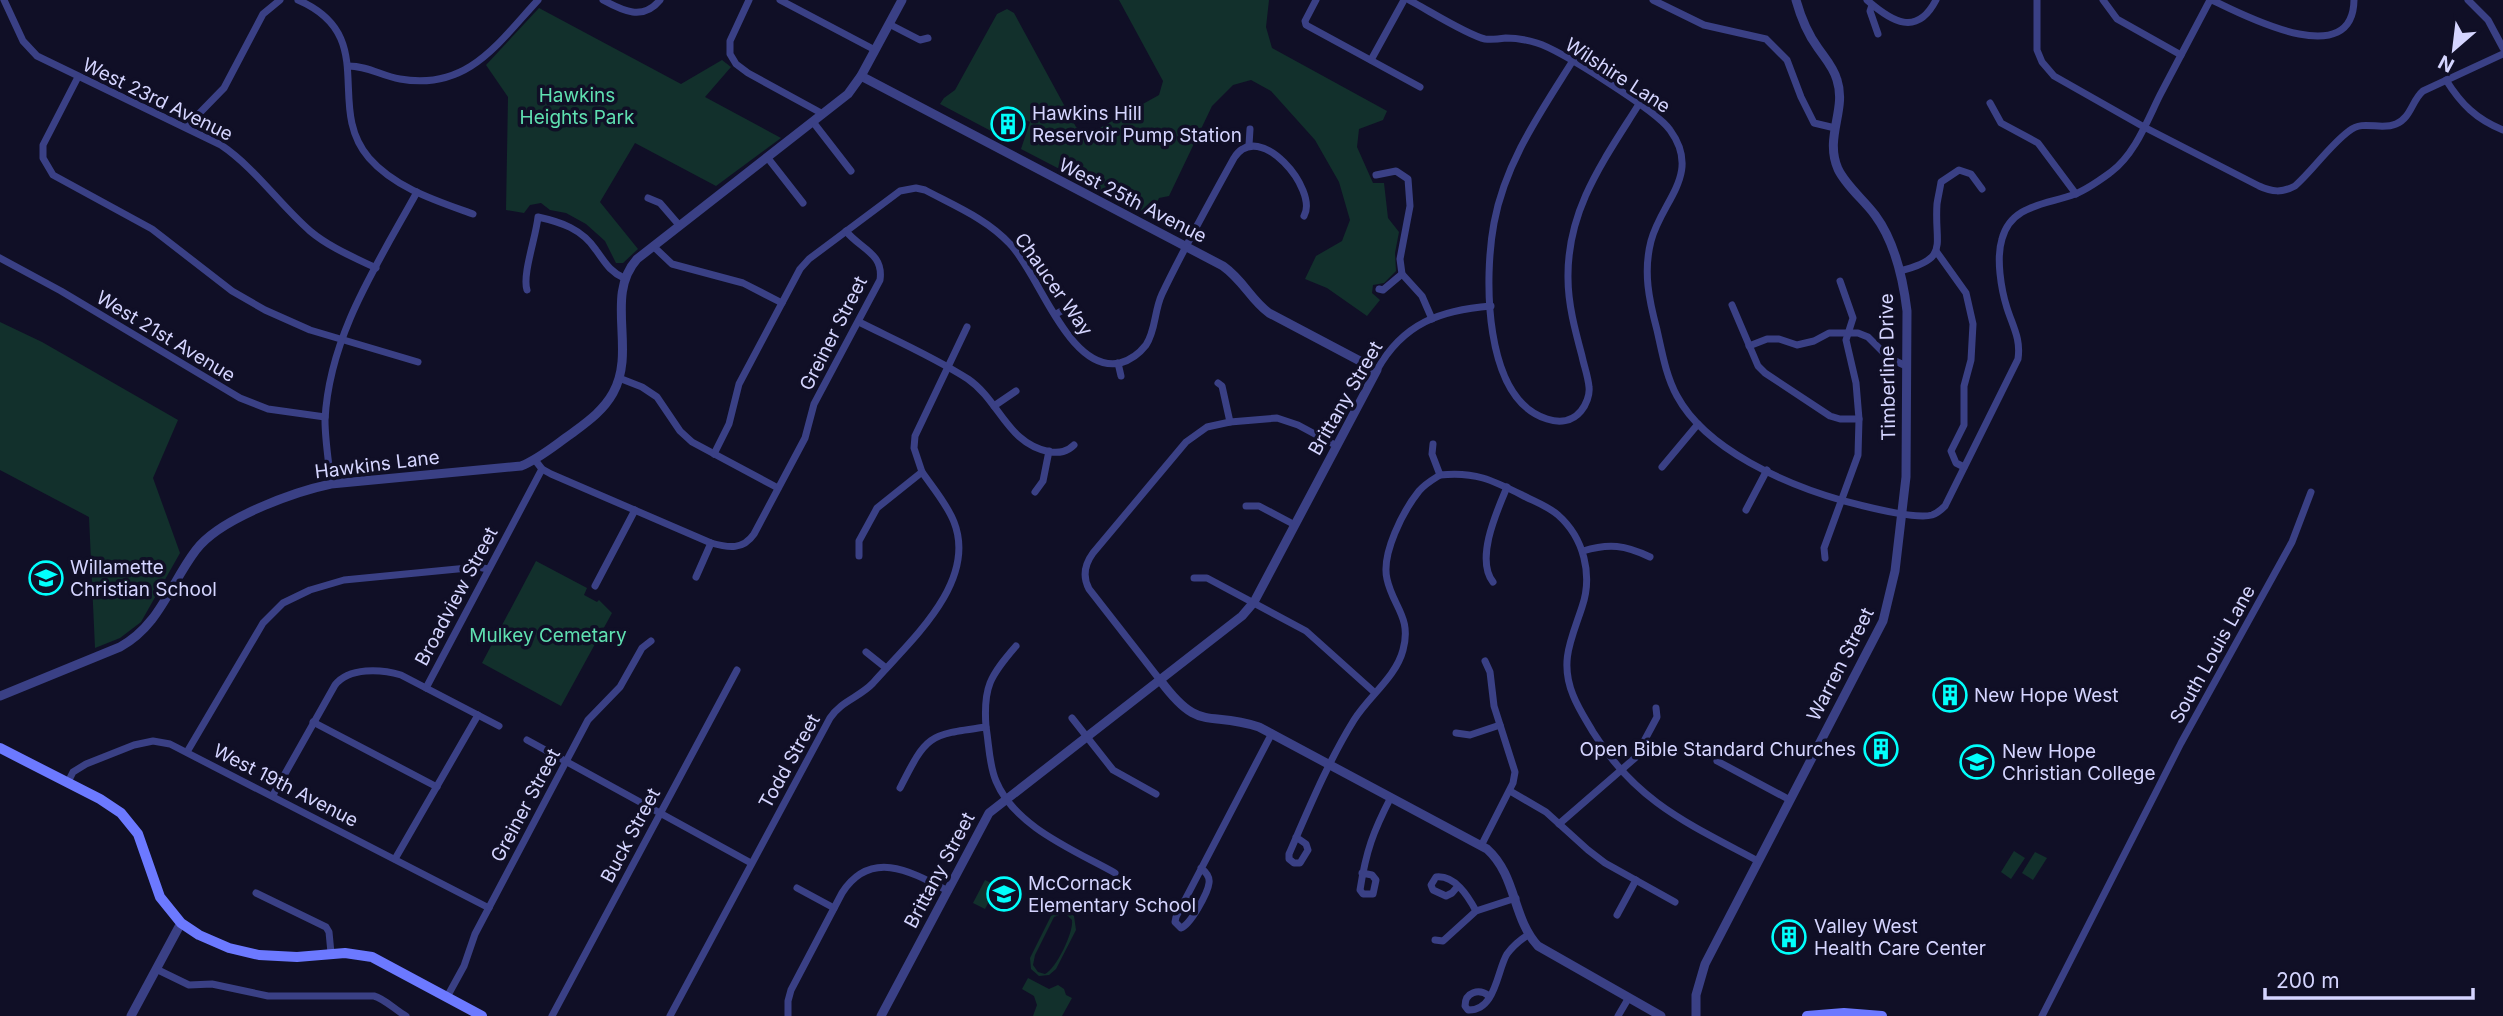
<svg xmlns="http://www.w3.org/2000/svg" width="2503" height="1016" viewBox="0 0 2503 1016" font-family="Inter,sans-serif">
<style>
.green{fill:#12302c;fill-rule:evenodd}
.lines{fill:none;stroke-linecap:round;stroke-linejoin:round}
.minor{stroke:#3a4085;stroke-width:7}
.tertiary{stroke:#3a4085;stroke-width:9}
.secondary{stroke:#6c79ff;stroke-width:10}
.labels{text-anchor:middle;stroke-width:7;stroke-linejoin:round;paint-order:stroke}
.street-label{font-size:19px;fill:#d5d5ff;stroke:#100f26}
.park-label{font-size:19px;fill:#5fe0b1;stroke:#100f26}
.poi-label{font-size:19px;fill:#d5d5ff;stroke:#100f26;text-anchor:start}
</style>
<rect width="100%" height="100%" fill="#100f26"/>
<g class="green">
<polygon points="1119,0 1269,0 1266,27 1272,48 1387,111 1383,120 1359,129 1357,147 1373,183 1384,183 1388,218 1399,232 1395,253 1396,271 1384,283 1373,285 1372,293 1380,300 1367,316 1327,288 1305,279 1316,256 1342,241 1350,220 1339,182 1315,140 1271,91 1251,80 1233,85 1212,106 1169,196 1159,198 1150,216 1021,149 1030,122 1002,109 991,131 940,104 944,98 955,90 997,14 1007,9 1014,13 1076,127 1089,134 1159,95 1163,81"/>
<polygon points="539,8 681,84 722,60 731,67 705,97 781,138 716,186 635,143 600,202 638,249 623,263 616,263 605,241 586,224 566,213 550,210 541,203 530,205 524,213 506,210 508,97 486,65"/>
<polygon points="0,322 42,342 178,420 153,478 180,553 141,622 120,638 95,648 89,517 0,470"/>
<polygon points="536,561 587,588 584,595 597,602 599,600 612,613 561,706 482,663"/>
<polygon points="2014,851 2025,858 2011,879 2001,872"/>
<polygon points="2035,852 2047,858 2033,880 2022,873"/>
<polygon points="985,880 997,886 985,909 973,903"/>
<path d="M1065,910L1074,916L1076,930L1056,969L1049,975L1039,976L1031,969L1030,958L1051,916L1057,911ZM1065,913L1072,920C1074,932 1056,969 1045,974L1038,972L1033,965L1035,955L1054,917Z"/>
<polygon points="1028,978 1049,989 1058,985 1064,989 1066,995 1072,998 1062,1016 1033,1016 1037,1005 1034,996 1022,989"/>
</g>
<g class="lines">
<g class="minor">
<path d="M4,0L23,41L37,56L221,145C255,168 279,204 310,231C329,247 353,257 376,268"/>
<path d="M298,0C381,36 324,106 369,158C395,188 437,201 473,214"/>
<path d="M603,0C623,11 643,21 660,0"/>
<polyline points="749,0 730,41 730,54 736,64 748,73 823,114"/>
<polyline points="780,0 875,50"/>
<polyline points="1316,0 1305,21 1306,25 1420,87"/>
<path d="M1409,0C1428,10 1467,35 1485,39C1492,40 1499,39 1506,38C1517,38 1527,40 1537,43C1560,50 1657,111 1670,130C1702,174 1662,200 1651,241C1643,272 1649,300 1657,330C1662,352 1666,376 1677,396C1706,450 1787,485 1844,501C1863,506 1915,520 1932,515C1938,513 1941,510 1945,506L2018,359C2021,339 2013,327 2007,308C2001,289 1996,258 2002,239C2011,204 2047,205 2075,194C2088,189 2100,180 2111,172C2135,154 2147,121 2160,95C2177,63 2193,32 2210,0"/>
<polyline points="1653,0 1704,25 1766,39 1787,60 1801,97 1814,123 1835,128"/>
<path d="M1867,0C1892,22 1917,37 1936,0"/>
<path d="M2037,0V50L2042,62L2054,76L2144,127L2259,186C2272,192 2282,193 2295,186C2314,169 2329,146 2349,131C2364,119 2380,131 2396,124C2411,118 2412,100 2423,91L2503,54"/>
<polyline points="2103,0 2117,19 2181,55"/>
<path d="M2212,0C2243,15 2353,73 2354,0"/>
<polyline points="2468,0 2488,20 2503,48"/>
<polyline points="1872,5 1870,11 1878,34"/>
<polyline points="889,24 920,40 928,38"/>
<polyline points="1371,60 1404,0"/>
<path d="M1572,62C1540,113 1505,163 1494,223C1484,276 1483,399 1547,419C1559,423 1572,422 1581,411C1586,405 1590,395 1589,387C1588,376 1584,366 1582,356C1575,330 1568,304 1568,278C1567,209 1604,160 1639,104"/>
<path d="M348,66C369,66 381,76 400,79C468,91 498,43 538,0"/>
<polyline points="78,77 43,145 43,158 53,175 152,229 232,291 265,310 310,330 418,362"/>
<path d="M2446,80C2461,104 2476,119 2503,130"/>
<polyline points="1990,103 2001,123 2038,143 2076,194"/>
<polyline points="813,122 851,171"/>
<polyline points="186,127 224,88 263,14 280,0"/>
<polyline points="1249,145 1250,129"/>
<polyline points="767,157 803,203"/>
<polyline points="1376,175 1396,171 1408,179 1410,206 1400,259 1402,274 1422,296 1432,319"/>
<polyline points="648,198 660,203 679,225"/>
<polyline points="653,246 672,264 743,283 782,303"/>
<polyline points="1936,251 1966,293 1973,324 1971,360 1964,386 1964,425 1951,451 1956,463 1964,467"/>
<polyline points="0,258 61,291 240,398 268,409 325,417"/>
<path d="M1900,271C1951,258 1934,246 1937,204C1938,197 1940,189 1941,182L1959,170L1971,174L1982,189"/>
<polyline points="1379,289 1383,290 1402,274"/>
<path d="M527,290C522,275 536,237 538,217C561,222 582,229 596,250C605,262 609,271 624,278"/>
<polyline points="1732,305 1758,366 1765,373 1830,416 1840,419 1859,419"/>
<polyline points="1056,314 1074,304"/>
<path d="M859,322C895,340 934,357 968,379C1000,401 1007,444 1050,452C1060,453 1067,452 1074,445"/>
<polyline points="1749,346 1767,339 1779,339 1797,345 1814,341 1829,333 1858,333 1868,337 1889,358 1906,366"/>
<polyline points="1118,363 1121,376"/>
<path d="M1377,370C1403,323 1441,310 1491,306"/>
<polyline points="619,378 642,387 657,397 680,431 692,442 778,488"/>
<polyline points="1218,383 1222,386 1230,422"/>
<polyline points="994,406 1016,391"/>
<path d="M1433,444L1432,454L1440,475C1476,471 1494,481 1526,497C1536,502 1549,507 1558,515C1584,538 1593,575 1582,607C1572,638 1559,661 1573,695C1578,708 1586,720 1593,732C1636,802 1689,824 1758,861"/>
<path d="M714,454L729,424L739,384L800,269L809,259L900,191L916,188L925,190C955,206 987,219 1010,244C1039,273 1069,374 1120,363C1131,360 1139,354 1146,345C1156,330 1154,311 1162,294C1184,248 1209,203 1234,158C1259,118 1319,190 1304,216"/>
<path d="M535,460L542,469L551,474L711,543C729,548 743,550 754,534L805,438L814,404L880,280C884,253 860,249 846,231"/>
<polyline points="1662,467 1698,424"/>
<polyline points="922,472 914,448 915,436 967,327"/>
<path d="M331,484C329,463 325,441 325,420C329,336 378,263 417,192"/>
<polyline points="1035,492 1043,481 1049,451"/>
<polyline points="1246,506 1259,506 1295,525"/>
<polyline points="1746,510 1767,470"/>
<path d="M1583,551C1609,543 1625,545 1650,557"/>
<polyline points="1825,558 1824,548 1858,455 1859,419 1856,383 1846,340 1853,318 1840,281"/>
<polyline points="696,577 711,543"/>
<polyline points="1194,578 1207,578 1306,631 1374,692"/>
<path d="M1493,582C1475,559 1497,511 1507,487"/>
<polyline points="595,586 635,510"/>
<polyline points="866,652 886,668"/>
<path d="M1160,680L1089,589C1082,576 1085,564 1093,553L1186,442L1207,427L1230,422L1277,418L1298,425L1337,446"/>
<polyline points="426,688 542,469"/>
<polyline points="1072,718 1113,770 1156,794"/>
<polyline points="313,722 437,787"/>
<path d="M986,727C989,744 989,765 996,781C1015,827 1074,850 1115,873"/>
<polyline points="1456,733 1470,735 1500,725"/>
<polyline points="527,740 751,863"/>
<polyline points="187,752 263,623 283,603 310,590 344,580 478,567 488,569"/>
<polyline points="1717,761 1790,800"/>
<polyline points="68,782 73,772 86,764 134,745 153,741 170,744 489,908"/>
<path d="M900,788C927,735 927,735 986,727C983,687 990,676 1016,646"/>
<polyline points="1510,791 1546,812 1588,850 1605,863 1675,902"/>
<path d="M273,795L335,685C349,667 381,669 401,675L499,726"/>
<polyline points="1559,824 1635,758 1657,717 1656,708"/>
<path d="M1296,837L1306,844L1308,850L1300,863H1294L1289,859V854C1309,808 1328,762 1354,720C1369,696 1396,677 1403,650C1412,617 1393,607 1387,579C1381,554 1403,511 1419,491C1425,484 1432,480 1440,475"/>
<polyline points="1481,846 1513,783 1515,772 1494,706 1490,672 1485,661"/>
<polyline points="395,859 478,715"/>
<path d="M1201,868C1206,872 1210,877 1209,883C1208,893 1190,925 1181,928L1175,922L1176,917L1272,733"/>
<path d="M1362,873L1372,875L1376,880L1373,894H1363L1360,890C1366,851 1373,832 1391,797"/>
<path d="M1458,886L1452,893L1446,896L1433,890L1431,885L1436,877C1455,875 1468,896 1476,911"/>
<polyline points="797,888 834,908"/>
<polyline points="256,893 326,927 329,932 331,953"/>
<polyline points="1617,915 1636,880"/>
<polyline points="1435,940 1443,941 1476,911 1516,898"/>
<path d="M156,969L189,985L212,984L268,996H374C385,999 395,1010 406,1016"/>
<path d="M1489,996C1479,988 1465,992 1465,1006L1468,1010C1496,1011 1497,970 1507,954C1513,946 1520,940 1528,935"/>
<polyline points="447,997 464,966 475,934 588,720 620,687 642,648 651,641"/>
<polyline points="552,1016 737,670"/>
<path d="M670,1016L830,718C841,701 860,697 873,683C909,642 978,583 954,522C947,504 933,488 922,472L877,508L859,541V556"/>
<path d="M788,1016V1001L791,990L842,893C871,848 912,872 948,891"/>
<polyline points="1618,1016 1628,999"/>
<polyline points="2042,1016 2181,743 2292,542 2311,492"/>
</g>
<g class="tertiary">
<path d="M861,76L1223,266C1244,281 1250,299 1269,313L1377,370L1254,602L1242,616L989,813L881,1016"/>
<path d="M1160,680C1200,734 1207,710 1259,727L1487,849C1517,876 1512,918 1538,946L1661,1016"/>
<path d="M0,696L120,647C160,625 170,584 196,550C219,519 293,492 331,484L521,466C539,459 555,445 571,434C587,422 603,411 613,393C637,350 604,296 637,259L848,94L861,76L902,0"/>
<polyline points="131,1016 181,923"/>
<path d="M1696,1016V995L1705,964L1883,621L1895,571L1906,477L1907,311C1903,278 1895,242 1875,215C1864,200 1846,186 1838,169C1824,137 1847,110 1837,80C1834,68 1825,58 1818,48C1807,33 1801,18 1796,0"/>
</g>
<g class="secondary">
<polyline points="0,748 100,799 121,813 138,834 160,897 181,923 199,935 229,948 259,955 297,957 345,953 372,957 482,1016"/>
<polyline points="1807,1016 1844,1013 1882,1016"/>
</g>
</g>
<defs>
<symbol id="building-ring" viewBox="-11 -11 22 22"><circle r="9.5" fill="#100f26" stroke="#01fffc" stroke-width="1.5"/><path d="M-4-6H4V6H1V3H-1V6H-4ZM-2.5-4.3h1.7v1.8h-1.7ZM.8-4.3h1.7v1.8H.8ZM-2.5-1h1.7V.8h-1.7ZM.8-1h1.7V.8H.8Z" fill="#01fffc"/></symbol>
<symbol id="school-ring" viewBox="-11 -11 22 22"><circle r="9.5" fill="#100f26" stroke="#01fffc" stroke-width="1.5"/><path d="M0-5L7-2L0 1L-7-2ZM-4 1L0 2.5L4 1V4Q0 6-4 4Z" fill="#01fffc"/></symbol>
<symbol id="university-ring" viewBox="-11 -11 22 22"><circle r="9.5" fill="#100f26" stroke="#01fffc" stroke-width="1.5"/><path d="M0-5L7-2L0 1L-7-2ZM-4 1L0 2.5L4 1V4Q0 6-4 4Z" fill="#01fffc"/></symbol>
</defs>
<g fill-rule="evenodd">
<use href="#building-ring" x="989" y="105" width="38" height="38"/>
<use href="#school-ring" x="27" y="559" width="38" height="38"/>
<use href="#building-ring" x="1931" y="676" width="38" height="38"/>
<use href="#building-ring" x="1862" y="730" width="38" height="38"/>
<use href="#university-ring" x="1958" y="743" width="38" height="38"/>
<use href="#school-ring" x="985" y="875" width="38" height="38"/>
<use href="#building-ring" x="1770" y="918" width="38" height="38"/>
</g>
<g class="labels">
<g class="street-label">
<text transform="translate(1618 75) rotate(33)" y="7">Wilshire Lane</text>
<text transform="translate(158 99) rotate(26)" y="7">West 23rd Avenue</text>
<text transform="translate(1133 200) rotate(27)" y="7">West 25th Avenue</text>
<text transform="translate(1054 284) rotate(55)" y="7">Chaucer Way</text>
<text transform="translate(833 333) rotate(-63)" y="7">Greiner Street</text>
<text transform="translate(166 336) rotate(31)" y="7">West 21st Avenue</text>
<text transform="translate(1887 367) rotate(-91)" y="7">Timberline Drive</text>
<text transform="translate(1345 398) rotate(-60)" y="7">Brittany Street</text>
<text transform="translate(377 464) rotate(-7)" y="7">Hawkins Lane</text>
<text transform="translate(456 596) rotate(-62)" y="7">Broadview Street</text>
<text transform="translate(2212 654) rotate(-61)" y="7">South Louis Lane</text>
<text transform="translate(1840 664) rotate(-63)" y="7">Warren Street</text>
<text transform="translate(789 761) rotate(-61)" y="7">Todd Street</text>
<text transform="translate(286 785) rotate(27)" y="7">West 19th Avenue</text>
<text transform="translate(525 805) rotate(-62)" y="7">Greiner Street</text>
<text transform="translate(630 835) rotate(-62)" y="7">Buck Street</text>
<text transform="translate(939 870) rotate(-62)" y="7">Brittany Street</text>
</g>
<g class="park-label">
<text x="577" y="102">Hawkins<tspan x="577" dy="22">Heights Park</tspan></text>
<text x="548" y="642">Mulkey Cemetary</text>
</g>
<g class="poi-label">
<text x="1032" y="120">Hawkins Hill<tspan x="1032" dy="22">Reservoir Pump Station</tspan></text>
<text x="70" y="574">Willamette<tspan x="70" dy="22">Christian School</tspan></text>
<text x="1974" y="702">New Hope West</text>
<text x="1856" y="756" text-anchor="end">Open Bible Standard Churches</text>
<text x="2002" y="758">New Hope<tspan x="2002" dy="22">Christian College</tspan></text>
<text x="1028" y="890">McCornack<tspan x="1028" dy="22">Elementary School</tspan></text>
<text x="1814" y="933">Valley West<tspan x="1814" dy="22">Health Care Center</tspan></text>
</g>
</g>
<g transform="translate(2454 49) rotate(208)" stroke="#100f26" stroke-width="5" paint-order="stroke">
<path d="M0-5L12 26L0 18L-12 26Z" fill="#d5d5ff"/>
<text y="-10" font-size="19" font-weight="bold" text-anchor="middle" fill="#d5d5ff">N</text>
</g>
<path d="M2265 988v10h208v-10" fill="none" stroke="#d5d5ff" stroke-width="3.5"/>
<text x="2276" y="988" font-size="21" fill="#d5d5ff" stroke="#100f26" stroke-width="5" paint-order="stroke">200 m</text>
</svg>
